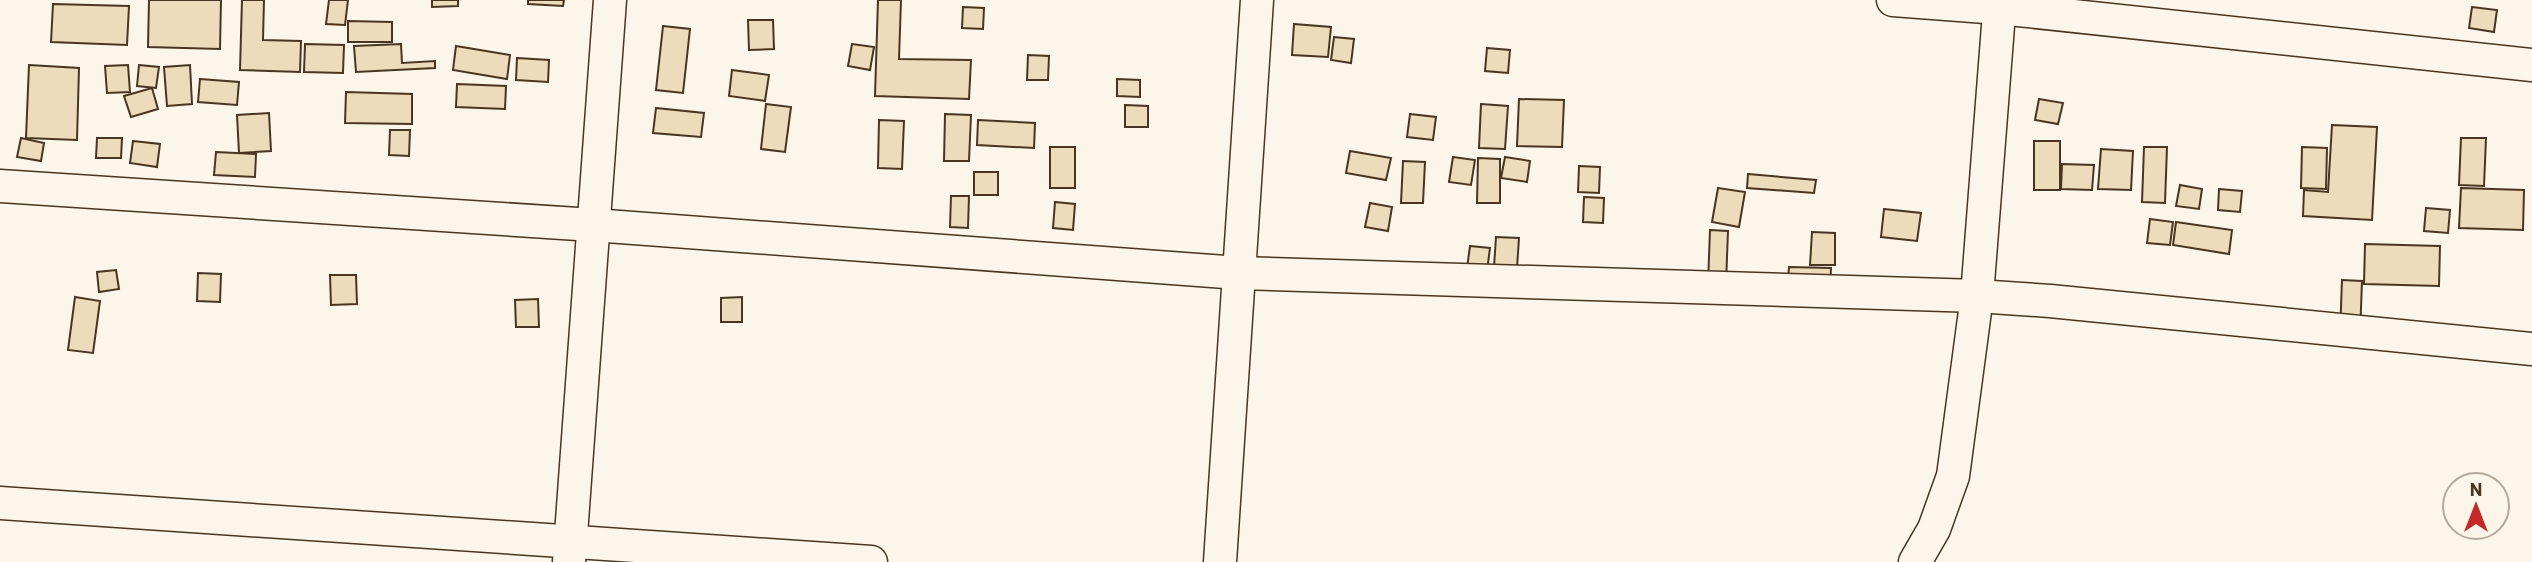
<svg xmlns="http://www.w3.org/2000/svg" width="2532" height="562" viewBox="0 0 2532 562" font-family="Barlow,sans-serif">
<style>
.building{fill:#ecdcbc;stroke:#4a3520;stroke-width:2}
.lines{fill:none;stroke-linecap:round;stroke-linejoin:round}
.street-casing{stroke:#4a3520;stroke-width:35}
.street{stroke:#fbf6e9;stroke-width:32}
</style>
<rect width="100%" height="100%" fill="#fbf6e9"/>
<g class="building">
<polygon points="149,0 221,0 220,49 148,47"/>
<polygon points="242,0 264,0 263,40 301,41 300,72 240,70"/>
<polygon points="329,0 348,0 345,25 326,24"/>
<polygon points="432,0 458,0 458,6 432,7"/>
<polygon points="528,0 564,0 563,6 528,4"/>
<polygon points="878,0 901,0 899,59 971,60 969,99 875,96"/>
<polygon points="53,4 129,6 127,45 51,42"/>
<polygon points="963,7 984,8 983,29 962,28"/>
<polygon points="2472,7 2497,10 2494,32 2469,28"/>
<polygon points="748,20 773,20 774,49 749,50"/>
<polygon points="348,21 392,22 392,42 348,42"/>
<polygon points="1294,24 1331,27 1328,57 1292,55"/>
<polygon points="663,26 690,29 683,93 656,90"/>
<polygon points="1334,37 1354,39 1351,63 1331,60"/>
<polygon points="305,44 344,45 343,73 304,72"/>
<polygon points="401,44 402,63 435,61 435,68 356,72 354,46"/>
<polygon points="852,44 874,47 870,70 848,66"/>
<polygon points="456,46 510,55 507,79 453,70"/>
<polygon points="1487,48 1510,50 1508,73 1485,71"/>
<polygon points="1028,55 1049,56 1048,80 1027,80"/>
<polygon points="517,58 549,60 548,82 516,80"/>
<polygon points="29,65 79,68 77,140 26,138"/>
<polygon points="128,65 130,92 107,93 105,66"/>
<polygon points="139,65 159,67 156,88 137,86"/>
<polygon points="190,65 192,104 167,106 164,67"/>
<polygon points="732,70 769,75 765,101 729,96"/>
<polygon points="200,79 239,82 237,105 198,102"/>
<polygon points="1117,79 1140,80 1140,97 1117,96"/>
<polygon points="457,84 506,86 505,109 456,107"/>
<polygon points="152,88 158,109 131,117 124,96"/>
<polygon points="346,92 412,94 412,124 345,123"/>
<polygon points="1519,99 1564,100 1562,147 1517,146"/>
<polygon points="2039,99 2063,103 2058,124 2035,120"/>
<polygon points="766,104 791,107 785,152 761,149"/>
<polygon points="1481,104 1508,106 1505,149 1479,148"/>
<polygon points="1125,105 1148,106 1148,127 1125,127"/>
<polygon points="656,108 704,113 701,137 653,133"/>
<polygon points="269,113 271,151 239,153 237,115"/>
<polygon points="945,114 971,115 969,161 944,161"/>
<polygon points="1410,114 1436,117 1433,140 1407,137"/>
<polygon points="879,120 904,121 902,169 878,168"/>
<polygon points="978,120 1035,123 1034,148 977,145"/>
<polygon points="2332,125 2377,127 2372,220 2303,216 2304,190 2328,192"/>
<polygon points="390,130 410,130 409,156 389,155"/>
<polygon points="21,138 44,143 41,161 17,157"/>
<polygon points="97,138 122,138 121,158 96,158"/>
<polygon points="2461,138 2486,138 2484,186 2459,185"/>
<polygon points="133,141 160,144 157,167 130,163"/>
<rect x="2034" y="141" width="26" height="49"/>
<rect x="1050" y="147" width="25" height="41"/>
<polygon points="2144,147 2167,147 2165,203 2142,202"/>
<polygon points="2302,147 2327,148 2326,189 2301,188"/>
<polygon points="2101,149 2133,151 2131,190 2098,189"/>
<polygon points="1350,151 1391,158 1386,180 1346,173"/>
<polygon points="216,152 256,154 255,177 214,175"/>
<polygon points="1453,157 1475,160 1471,185 1449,182"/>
<polygon points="1505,157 1530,161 1527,182 1501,178"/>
<polygon points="1478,158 1500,159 1500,203 1477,203"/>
<polygon points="1403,161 1425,162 1423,203 1401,203"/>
<polygon points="2062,164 2094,165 2092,190 2061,189"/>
<polygon points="1579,166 1600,167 1599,193 1578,192"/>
<rect x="974" y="172" width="24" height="23"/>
<polygon points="1748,174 1816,180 1814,193 1747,188"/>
<polygon points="2180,185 2202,189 2199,209 2176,206"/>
<polygon points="1718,188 1745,192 1739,227 1712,222"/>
<polygon points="2461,188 2524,190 2523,230 2459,228"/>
<polygon points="2219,189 2242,191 2240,212 2218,210"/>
<polygon points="951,196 969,196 968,228 950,227"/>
<polygon points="1584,197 1604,198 1603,223 1583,222"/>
<polygon points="1055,202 1075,204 1073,230 1053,228"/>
<polygon points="1370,203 1392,207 1388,231 1365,227"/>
<polygon points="2426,208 2450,210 2448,233 2424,231"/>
<polygon points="1884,209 1921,213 1917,241 1881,237"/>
<polygon points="2150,219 2173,222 2170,245 2147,243"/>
<polygon points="2176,222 2232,230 2229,254 2173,245"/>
<polygon points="1710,230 1728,231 1726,284 1708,284"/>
<polygon points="1812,232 1835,233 1835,265 1810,265"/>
<polygon points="1496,237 1519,238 1517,268 1494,267"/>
<polygon points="2365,244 2440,246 2439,286 2364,284"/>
<polygon points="1470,246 1490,248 1487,271 1467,268"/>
<polygon points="1789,267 1831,268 1830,293 1787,292"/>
<polygon points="116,270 119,289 99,292 97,272"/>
<polygon points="198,273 221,274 220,302 197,301"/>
<polygon points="330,275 356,275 357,304 331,305"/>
<polygon points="2342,280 2362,281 2360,335 2340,334"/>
<polygon points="75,297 100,301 93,353 68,350"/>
<polygon points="742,297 742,322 721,322 721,298"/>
<polygon points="538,299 539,327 516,327 515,300"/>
</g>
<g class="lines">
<defs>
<g id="street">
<polyline points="1893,0 1999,8 2532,65"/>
<polyline points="0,186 593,225 1239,273 1977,296 2050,301 2532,349"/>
<polyline points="0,503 871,562"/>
<polyline points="569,562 610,0"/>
<polyline points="1220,562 1257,0"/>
<polyline points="1915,562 1934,529 1953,476 1977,296 2000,0"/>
</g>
</defs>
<use href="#street" class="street-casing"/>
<use href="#street" class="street"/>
</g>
<g transform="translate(2476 506)"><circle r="33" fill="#fbf6e9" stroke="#b4a999" stroke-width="2"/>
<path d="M0-5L12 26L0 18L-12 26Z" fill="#c62828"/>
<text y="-10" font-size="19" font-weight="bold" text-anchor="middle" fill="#4a3520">N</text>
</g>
</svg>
